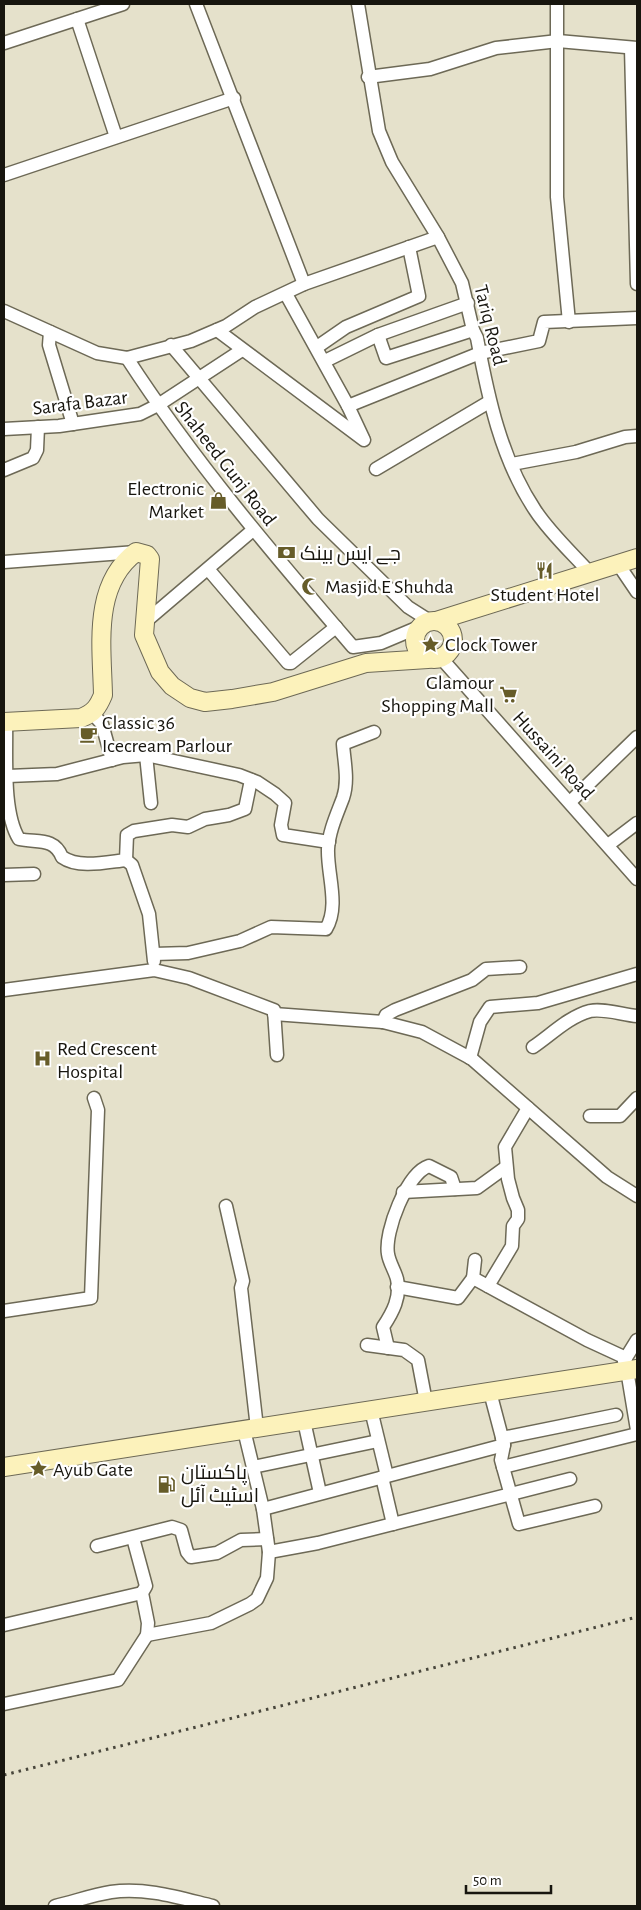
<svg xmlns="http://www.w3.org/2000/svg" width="641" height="1910" viewBox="0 0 641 1910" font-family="'Alegreya Sans',Cairo,sans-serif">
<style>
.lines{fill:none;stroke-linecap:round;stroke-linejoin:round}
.street-casing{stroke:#6d6956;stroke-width:15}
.secondary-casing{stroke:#6d6956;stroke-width:20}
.street{stroke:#fff;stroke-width:12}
.secondary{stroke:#fcf2bb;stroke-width:18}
.rail{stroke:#48463b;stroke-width:3;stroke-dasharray:2.5 5;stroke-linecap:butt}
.labels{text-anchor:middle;stroke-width:4.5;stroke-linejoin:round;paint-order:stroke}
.street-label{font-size:20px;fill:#17150e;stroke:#fff}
.poi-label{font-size:20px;fill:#17150e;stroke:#fff;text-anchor:start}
</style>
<rect width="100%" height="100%" fill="#e5e1cb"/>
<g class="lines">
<defs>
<g id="street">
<polyline points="196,4 304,284"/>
<path d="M358,4L379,131L392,162L438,237L462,283L473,330L477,338C488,397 501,459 535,510C550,533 572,553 590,573"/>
<polyline points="557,4 557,197 569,322"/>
<polyline points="77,19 116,137"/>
<polyline points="4,43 123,4"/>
<polyline points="631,48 637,284"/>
<polyline points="368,77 430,69 496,48 558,41 637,48"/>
<polyline points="4,175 234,98"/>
<polyline points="286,294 348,406 363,438"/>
<polyline points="4,311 97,353 127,358 191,341 226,326 255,307 304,284 438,237"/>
<polyline points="217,330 364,440"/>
<polyline points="50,332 49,345 73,424"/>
<polyline points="378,335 386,358 473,330"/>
<polyline points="171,345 318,519 408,607 430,621"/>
<polyline points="317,347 346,327 419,296 409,247"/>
<path d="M127,358C194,461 273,554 353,647L381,643L419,627"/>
<polyline points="325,361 378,335 468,303"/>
<polyline points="348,406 480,353 539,341 544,322 637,318"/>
<polyline points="4,429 59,426 140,414 158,405 242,350"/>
<polyline points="512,464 576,452 625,437 637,436"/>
<polyline points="376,469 489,402"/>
<polyline points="4,470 33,458 37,450 38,427"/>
<polyline points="4,562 136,552"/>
<polyline points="618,564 637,592"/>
<polyline points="208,569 288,663 291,663 336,627"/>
<polyline points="145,622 253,530"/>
<polyline points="441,658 637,879"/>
<polyline points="92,713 102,724 112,760"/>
<path d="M6,722C7,754 2,812 19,839C37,843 54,837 62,857C79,869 107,862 126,860L127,835L134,831L172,825L188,827L205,819L229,815L245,809L251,780"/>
<polyline points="146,755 151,803"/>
<polyline points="8,776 57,774 123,757 146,755 239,775 257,782 275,794 285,803 281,825 283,835 329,842"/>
<polyline points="570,802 637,737"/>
<polyline points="608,845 637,823"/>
<polyline points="126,860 132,865 149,914 154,961"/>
<polyline points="4,875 34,874"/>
<path d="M154,954L188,953L240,941L271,927L326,929C340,906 327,874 328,849C329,831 337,814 343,798C349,780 344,761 343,744L374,732"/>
<polyline points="4,990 154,970 189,978 274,1010 277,1055"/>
<polyline points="274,1014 383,1022 422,1032 472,1059 607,1177 637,1196"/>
<polyline points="383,1022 386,1015 395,1010 472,980 486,969 520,967"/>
<path d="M533,1047C551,1035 568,1017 590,1011C604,1008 623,1015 637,1016"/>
<polyline points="470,1058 480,1022 490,1007 538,1003 637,974"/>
<polyline points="590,1116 620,1116 637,1098"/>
<polyline points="403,1192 477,1188 506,1167"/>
<polyline points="226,1206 243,1281 241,1288 257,1428"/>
<polyline points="475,1260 473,1278 587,1340 626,1358"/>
<polyline points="488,1286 512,1246 513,1226 518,1219 518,1210 513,1198 508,1179 505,1147 528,1108"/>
<polyline points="397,1287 458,1298 473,1278"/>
<polyline points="4,1311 91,1298 98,1110 94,1098"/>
<polyline points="637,1340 624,1361 627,1370 637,1430"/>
<polyline points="367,1345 404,1350 418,1360 426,1402"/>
<path d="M388,1348L383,1327C393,1312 401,1297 397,1279C395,1271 389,1262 388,1254C384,1232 407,1173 429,1166L451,1177L455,1189"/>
<polyline points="490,1392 504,1445 501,1460 519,1524 595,1506"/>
<polyline points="371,1410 387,1476"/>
<polyline points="304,1421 320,1493"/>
<polyline points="502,1438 616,1415"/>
<polyline points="253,1467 378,1441"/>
<polyline points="503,1467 637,1434"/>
<polyline points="382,1477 393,1524"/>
<polyline points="263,1509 504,1445"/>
<polyline points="97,1546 172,1527 181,1530 187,1552 191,1557 217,1553 241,1540 267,1539"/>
<polyline points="269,1552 318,1543 570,1479"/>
<polyline points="4,1625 142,1593"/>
<polyline points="147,1635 211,1623 250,1604 257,1599 267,1578 269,1552 263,1509 244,1430"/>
<polyline points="4,1704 118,1680 147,1635 148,1623 142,1593 146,1586 133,1538"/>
<path d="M55,1906C73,1902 92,1895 111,1892C146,1887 180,1898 213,1906"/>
</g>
<g id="secondary">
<circle cx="434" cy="640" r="19"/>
<polyline points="436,621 637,558"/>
<path d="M4,722L81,718C94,713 98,707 103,695C102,646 92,585 136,552L147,555L150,559L144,635L160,672L172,686L190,698L205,702L232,699L273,692L366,663L428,659"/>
<polyline points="4,1467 637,1369"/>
</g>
</defs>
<use href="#street" class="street-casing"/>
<use href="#secondary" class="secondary-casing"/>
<use href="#street" class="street"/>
<use href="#secondary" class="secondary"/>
<polyline class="rail" points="4,1775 637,1617"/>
</g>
<defs>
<symbol id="shop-bare" viewBox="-9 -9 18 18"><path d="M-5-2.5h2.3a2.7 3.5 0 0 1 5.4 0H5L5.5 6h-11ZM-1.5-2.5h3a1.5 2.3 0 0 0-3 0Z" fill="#665c29" stroke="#fff" stroke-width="2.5" paint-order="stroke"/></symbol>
<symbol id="bank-bare" viewBox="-9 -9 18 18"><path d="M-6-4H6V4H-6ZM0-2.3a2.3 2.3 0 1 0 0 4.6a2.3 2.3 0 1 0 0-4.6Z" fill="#665c29" stroke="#fff" stroke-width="2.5" paint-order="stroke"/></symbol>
<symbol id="restaurant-bare" viewBox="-9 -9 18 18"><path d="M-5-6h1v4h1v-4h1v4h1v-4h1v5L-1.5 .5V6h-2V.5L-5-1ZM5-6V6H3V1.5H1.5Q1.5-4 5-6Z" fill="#665c29" stroke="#fff" stroke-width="2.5" paint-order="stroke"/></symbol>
<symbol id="mosque-bare" viewBox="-9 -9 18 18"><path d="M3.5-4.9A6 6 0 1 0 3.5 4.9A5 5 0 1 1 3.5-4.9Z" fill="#665c29" stroke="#fff" stroke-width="2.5" paint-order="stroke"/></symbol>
<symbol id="sight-bare" viewBox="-9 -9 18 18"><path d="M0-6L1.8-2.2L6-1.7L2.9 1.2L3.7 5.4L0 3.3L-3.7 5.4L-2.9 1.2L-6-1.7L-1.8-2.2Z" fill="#665c29" stroke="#fff" stroke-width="2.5" paint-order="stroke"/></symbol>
<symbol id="supermarket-bare" viewBox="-9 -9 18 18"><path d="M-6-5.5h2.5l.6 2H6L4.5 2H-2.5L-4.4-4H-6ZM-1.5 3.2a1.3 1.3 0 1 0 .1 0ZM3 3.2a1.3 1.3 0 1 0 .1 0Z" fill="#665c29" stroke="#fff" stroke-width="2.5" paint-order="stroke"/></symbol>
<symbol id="cafe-bare" viewBox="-9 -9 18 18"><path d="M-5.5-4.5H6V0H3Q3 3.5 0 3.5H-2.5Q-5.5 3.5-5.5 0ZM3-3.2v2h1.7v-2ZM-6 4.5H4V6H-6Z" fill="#665c29" stroke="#fff" stroke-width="2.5" paint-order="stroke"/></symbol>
<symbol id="hospital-bare" viewBox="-9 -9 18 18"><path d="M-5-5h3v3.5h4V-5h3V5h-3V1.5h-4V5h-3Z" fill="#665c29" stroke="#fff" stroke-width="2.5" paint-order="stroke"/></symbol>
<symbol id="fuel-bare" viewBox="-9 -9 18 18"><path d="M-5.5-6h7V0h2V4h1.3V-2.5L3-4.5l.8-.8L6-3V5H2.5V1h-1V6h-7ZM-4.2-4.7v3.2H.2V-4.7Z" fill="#665c29" stroke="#fff" stroke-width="2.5" paint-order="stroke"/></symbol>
</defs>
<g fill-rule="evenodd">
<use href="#shop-bare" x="206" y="488" width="25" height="25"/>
<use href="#bank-bare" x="274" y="540" width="25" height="25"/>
<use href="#restaurant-bare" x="532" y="558" width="25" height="25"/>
<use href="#mosque-bare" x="298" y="574" width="25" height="25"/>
<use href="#sight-bare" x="418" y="632" width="25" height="25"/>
<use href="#supermarket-bare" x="496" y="682" width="25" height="25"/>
<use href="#cafe-bare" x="76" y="722" width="25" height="25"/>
<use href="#hospital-bare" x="30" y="1046" width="25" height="25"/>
<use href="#sight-bare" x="26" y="1456" width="25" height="25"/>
<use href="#fuel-bare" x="154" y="1472" width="25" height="25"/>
</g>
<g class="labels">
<g class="street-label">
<text transform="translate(491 325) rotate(76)" y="7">Tariq Road</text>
<text transform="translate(80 402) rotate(-7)" y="7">Sarafa Bazar</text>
<text transform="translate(226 463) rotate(52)" y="7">Shaheed Gunj Road</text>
<text transform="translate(554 755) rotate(48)" y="7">Hussaini Road</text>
</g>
<g class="poi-label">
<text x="204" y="495" text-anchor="end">Electronic<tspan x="204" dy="23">Market</tspan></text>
<text x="300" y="560">جے ایس بینک</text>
<text x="325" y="593">Masjid E Shuhda</text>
<text x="545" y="601" text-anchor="middle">Student Hotel</text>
<text x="445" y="651">Clock Tower</text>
<text x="494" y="689" text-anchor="end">Glamour<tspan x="494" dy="23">Shopping Mall</tspan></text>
<text x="102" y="729">Classic 36<tspan x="102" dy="23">Icecream Parlour</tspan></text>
<text x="57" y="1055">Red Crescent<tspan x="57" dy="23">Hospital</tspan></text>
<text x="53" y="1476">Ayub Gate</text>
<text x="181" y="1479">پاکستان<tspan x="181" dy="23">اسٹیٹ آئل</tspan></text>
</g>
</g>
<rect width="641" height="1910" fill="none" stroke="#17150e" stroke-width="10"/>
<path d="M466 1885v8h85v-8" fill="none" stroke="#17150e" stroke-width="2.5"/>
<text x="473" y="1885" font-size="15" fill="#17150e" stroke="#ffffff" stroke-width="4" paint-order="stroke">50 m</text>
</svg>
